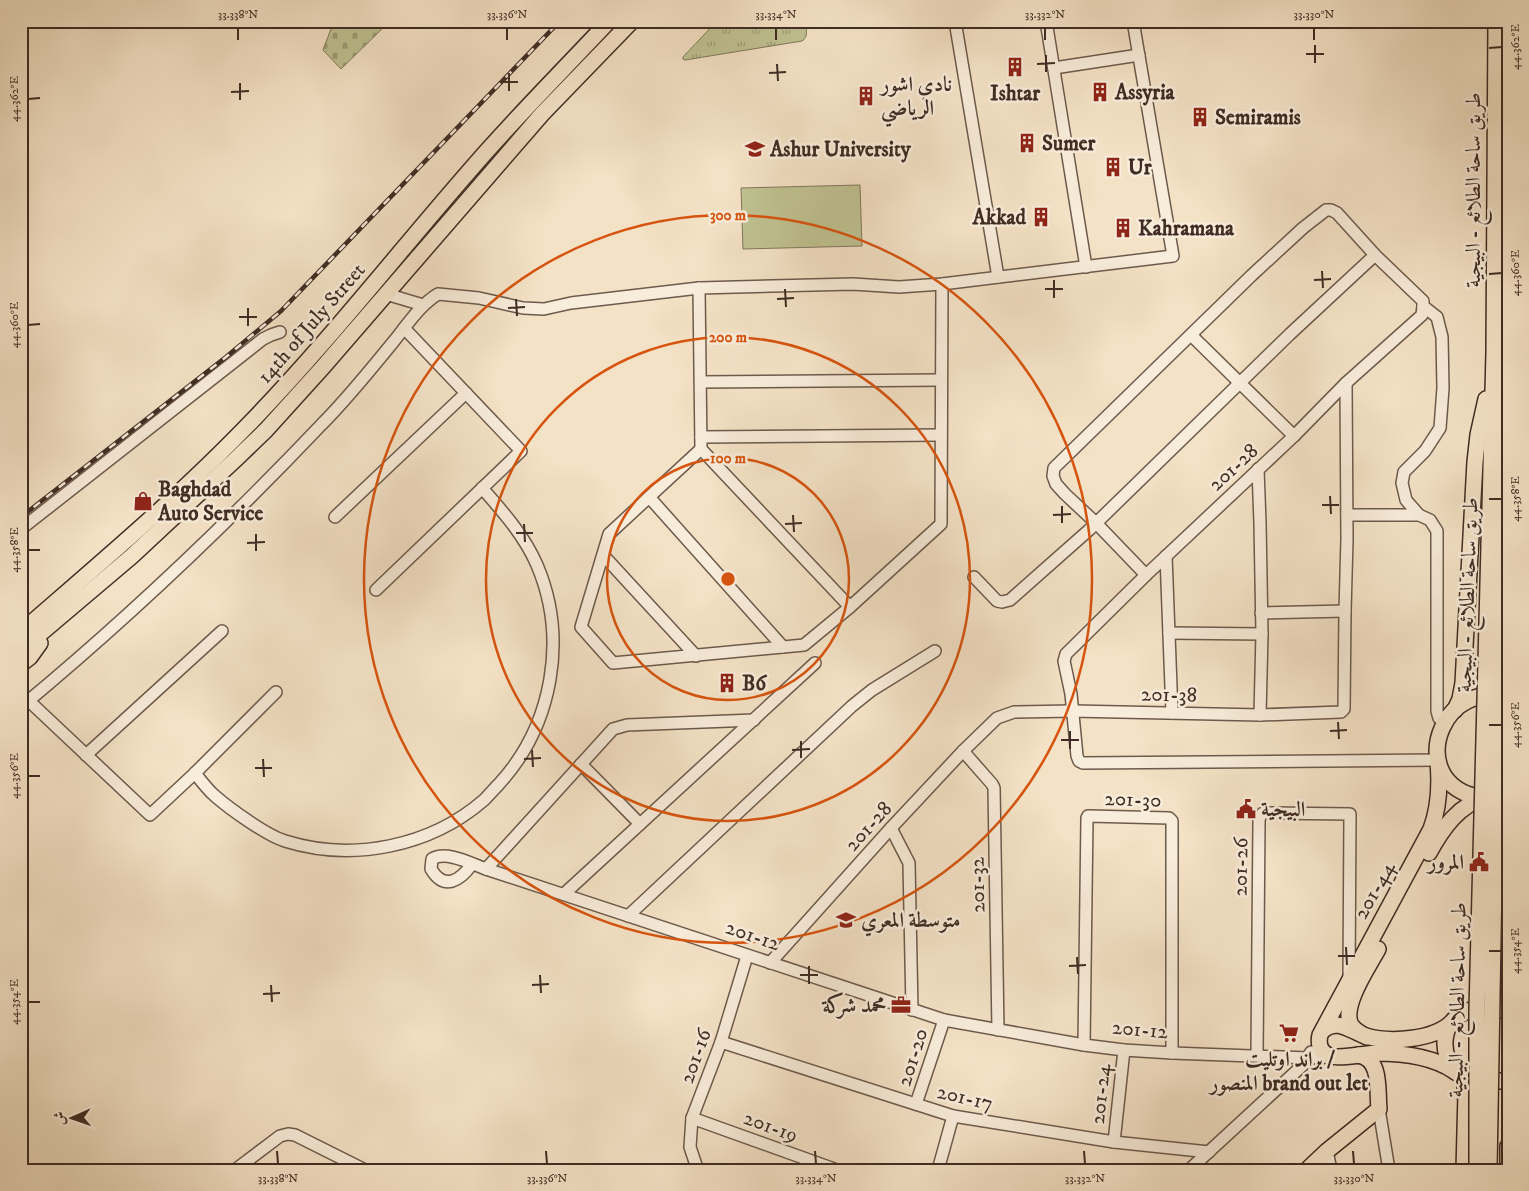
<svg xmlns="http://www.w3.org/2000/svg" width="1529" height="1191" viewBox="0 0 1529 1191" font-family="'IM FELL DW Pica',Amiri,serif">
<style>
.grass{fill:url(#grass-tufts);stroke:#80775b}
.cemetery{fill:url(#cemetery-stones);stroke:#80775b}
.garden{fill:#c0c292;stroke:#80775b}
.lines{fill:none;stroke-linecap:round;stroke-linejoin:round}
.minor-casing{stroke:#6d5a4c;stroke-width:14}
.major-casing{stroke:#402c24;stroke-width:18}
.minor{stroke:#f8ecda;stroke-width:11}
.major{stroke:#f4e2c6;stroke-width:15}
.rail-casing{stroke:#402c24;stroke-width:4.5}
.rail{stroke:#f8ecda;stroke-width:2.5;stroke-dasharray:8;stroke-linecap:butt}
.major-bridge-casing{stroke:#402c24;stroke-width:18;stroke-linecap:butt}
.major-bridge{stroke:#f4e2c6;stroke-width:15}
.ticks{fill:none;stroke:#402c24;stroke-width:2}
.ring{fill:none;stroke:#d7540e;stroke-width:2.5}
.labels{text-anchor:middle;stroke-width:5;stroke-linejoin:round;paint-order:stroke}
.poi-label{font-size:21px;font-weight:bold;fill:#402c24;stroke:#f8ecda;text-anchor:start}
.street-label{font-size:21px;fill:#402c24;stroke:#f8ecda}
.centre{fill:#d7540e;stroke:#f8ecda;stroke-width:2.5}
.ring-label{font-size:15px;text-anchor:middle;font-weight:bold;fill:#d7540e;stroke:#f8ecda;stroke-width:5;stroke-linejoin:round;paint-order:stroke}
.neatline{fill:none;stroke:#402c24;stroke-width:2}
.ticks-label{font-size:12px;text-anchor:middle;fill:#402c24}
</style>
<defs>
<pattern id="grass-tufts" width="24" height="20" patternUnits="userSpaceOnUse" patternTransform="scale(1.25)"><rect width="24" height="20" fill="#c0c292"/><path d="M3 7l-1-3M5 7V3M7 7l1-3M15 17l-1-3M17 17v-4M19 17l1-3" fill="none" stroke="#9d9e77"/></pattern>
<pattern id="cemetery-stones" width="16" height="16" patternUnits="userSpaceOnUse" patternTransform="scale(1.25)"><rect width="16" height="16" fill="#c0c292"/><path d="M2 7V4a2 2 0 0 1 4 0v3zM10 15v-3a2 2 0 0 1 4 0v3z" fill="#9d9e77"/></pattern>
</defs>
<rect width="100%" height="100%" fill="#f4e2c6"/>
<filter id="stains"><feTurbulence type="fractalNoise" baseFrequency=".004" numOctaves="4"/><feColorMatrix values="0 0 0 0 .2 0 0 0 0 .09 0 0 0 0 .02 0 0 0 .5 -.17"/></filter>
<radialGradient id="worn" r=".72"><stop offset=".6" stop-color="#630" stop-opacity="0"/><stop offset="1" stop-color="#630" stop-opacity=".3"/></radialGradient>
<path class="grass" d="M717,21H805C806,28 809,37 802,41L685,60L683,59V57Z"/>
<polygon class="cemetery" points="334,21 390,21 341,69 323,50"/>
<polygon class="garden" points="860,185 862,246 743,249 741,188"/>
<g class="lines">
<defs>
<g id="minor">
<polyline points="955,21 998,277"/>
<polyline points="1046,21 1086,267"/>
<polyline points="1054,68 1139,55"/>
<polyline points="699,288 701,449 850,607"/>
<polyline points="386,294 423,305"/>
<polyline points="1423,306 1422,315 1346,383 1294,436 1146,575 1066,654 1064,661 1071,694 1077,756 1079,761 1083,763 1438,760"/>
<polyline points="1191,335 1294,436"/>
<polyline points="701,382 941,380"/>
<polyline points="701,437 941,435"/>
<polyline points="701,449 609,534 581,627 613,663 804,645 850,607 941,524 942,284"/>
<polyline points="1258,469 1260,523 1262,634 1260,715"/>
<polyline points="649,497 783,647"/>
<polyline points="1347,515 1419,515 1430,520 1437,531 1437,711 1439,718 1445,723"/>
<polyline points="335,517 466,393"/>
<polyline points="21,529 263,339 271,335 280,332"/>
<polyline points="603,555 696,656"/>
<polyline points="1166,556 1172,713"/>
<polyline points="1146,575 1096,523 1065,494 1056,484 1053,476 1054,468 1252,275 1303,228 1326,210 1331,210 1337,213 1375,255 1423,301 1423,306 1437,317 1442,337 1443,388 1440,428 1425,451 1404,472 1402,483 1406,500 1419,515"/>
<polyline points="974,577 997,601 1002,602 1010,600 1089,530 1290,334 1375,255"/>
<polyline points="376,590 521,451 404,328"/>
<polyline points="1261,613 1345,611"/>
<polyline points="1169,633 1262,634"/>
<polyline points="29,701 150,815 195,773 276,692"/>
<path d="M21,707C127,619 227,524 322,424C348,398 371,369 394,341C407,325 420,305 438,294L479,298L523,308L544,309L571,303L699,288L853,284L899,287L942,284L1173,256L1133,21"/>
<polyline points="754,720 627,725 613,729 486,869 944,1020 1084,1045 1124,1050 1172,1053 1308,1058 1333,1057"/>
<polyline points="963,751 992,784 994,788 998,1030"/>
<polyline points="86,755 222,631"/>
<polyline points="581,764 640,824"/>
<path d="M195,773C201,781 207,789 215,796C230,809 266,835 285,841C352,862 430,847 484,800C489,795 494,789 499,784C553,725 568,638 537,565C524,535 503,512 482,488"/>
<polyline points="891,828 909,863 912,1010"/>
<path d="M472,864C460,881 444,891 431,869L432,859C446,850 472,864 486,869"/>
<polyline points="564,894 815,663"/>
<polyline points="628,916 852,706 872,690 935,651"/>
<polyline points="770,963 891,828 963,751 997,718 1014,712 1073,711 1260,715 1341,712 1344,709 1345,611 1347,539 1346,383"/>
<polyline points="721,1042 953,1116 1114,1142 1209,1152"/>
<polyline points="1084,1045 1087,818 1088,816 1169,818 1172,821 1172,1053"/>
<polyline points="1257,1055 1259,821 1260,816 1263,813 1350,814 1349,980"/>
<polyline points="916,1104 944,1020"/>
<polyline points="1379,1109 1389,1170"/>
<polyline points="692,1118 837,1170"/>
<polyline points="1114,1142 1124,1050"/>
<polyline points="1327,1151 1331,1170"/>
<polyline points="235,1170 280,1136 288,1134 295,1135 365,1170"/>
<polyline points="699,1170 697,1168 690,1147 692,1118 721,1042 747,956"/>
<polyline points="938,1170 953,1116"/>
<polyline points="1189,1170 1303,1065 1311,1052"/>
</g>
<g id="major">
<polyline points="1489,545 1494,353 1496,21"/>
<polyline points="1502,545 1508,42"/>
<path d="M21,632C99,564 179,497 251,422C334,336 407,241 486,152C526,107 568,65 609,21"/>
<polyline points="21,650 132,556 237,458 266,430 323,367 542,114 632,21"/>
<polyline points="21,664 30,657 40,643"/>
<path d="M1508,701C1448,674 1406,769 1467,794C1481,799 1496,798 1508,789"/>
<polyline points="1455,710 1460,699 1463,683 1475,462 1478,435 1486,399"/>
<path d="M1438,762C1440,784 1439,808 1431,829L1320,1035C1318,1043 1320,1053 1330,1056C1340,1059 1364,1054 1376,1053C1402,1053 1432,1056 1454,1071C1457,1073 1461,1075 1463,1078C1465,1082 1465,1088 1466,1093L1464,1170"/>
<path d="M1429,853C1442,829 1459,804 1487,797"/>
<path d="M1323,1030C1327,1027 1331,1025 1337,1025C1347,1026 1356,1033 1366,1036C1390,1043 1433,1040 1451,1023"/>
<path d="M1367,1037C1361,1034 1355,1031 1351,1025C1341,1006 1369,966 1378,949"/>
<path d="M1456,1072C1440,1054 1440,1023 1465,1012C1478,1007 1494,1009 1508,1011"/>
<polyline points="1479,1081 1508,1081"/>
<path d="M1307,1170L1327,1151L1379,1109C1377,1091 1382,1058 1358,1055"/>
<polyline points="1508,1170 1508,1146"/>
</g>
</defs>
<use href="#minor" class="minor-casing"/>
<use href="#major" class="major-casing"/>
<use href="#minor" class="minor"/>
<use href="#major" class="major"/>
<defs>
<polyline id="rail" points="21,517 226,357 281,311 560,21"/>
</defs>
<use href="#rail" class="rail-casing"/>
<use href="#rail" class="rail"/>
<defs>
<g id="major-bridge">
<polyline points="1477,1170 1477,1010 1489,545"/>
<polyline points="1489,1170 1497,706 1502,545"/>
</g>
</defs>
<use href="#major-bridge" class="major-bridge-casing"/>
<use href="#major-bridge" class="major-bridge"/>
</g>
<path class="ticks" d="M238,28V40M507,28V40M776,28V40M1045,28V40M1314,28V40M1315,45V63M1489,48L1502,47M1306,54H1324M1046,55V72M777,64L778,81M1037,64L1055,63M509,73V91M769,73L786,72M500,82H518M240,83V100M231,92L249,91M28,99L40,98M1322,271L1323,288M1489,274L1502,273M1054,280V298M1314,280L1331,279M785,289L786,307M1045,289H1063M516,299L517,316M777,299L794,298M248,308V326M508,308L525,307M239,317H257M28,325L40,324M1330,496L1331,514M1489,499H1502M1322,505H1339M1062,506V523M793,515L794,532M1053,515L1071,514M524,524L525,542M785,524L802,523M516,533H533M256,534V551M247,543L265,542M28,550H40M1338,722L1339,739M1489,725H1502M1070,731V749M1330,731L1347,730M1061,740H1079M801,741V758M532,750L533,767M792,750L810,749M263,759L264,777M524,759L541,758M255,768H272M28,776H40M1346,947L1347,965M1489,951H1502M1338,956H1355M1077,957L1078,974M809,966V984M1069,966L1086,965M540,975L541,993M800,975H818M271,985L272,1002M532,985L549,984M263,994L280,993M28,1002H40M277,1151L278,1164M546,1151L547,1164M815,1151L816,1164M1084,1151L1085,1164M1353,1151L1354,1164"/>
<g class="ring">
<circle cx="728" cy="579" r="121"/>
<circle cx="728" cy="579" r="242"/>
<circle cx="728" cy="579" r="364"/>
</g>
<defs>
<symbol id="building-bare" viewBox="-9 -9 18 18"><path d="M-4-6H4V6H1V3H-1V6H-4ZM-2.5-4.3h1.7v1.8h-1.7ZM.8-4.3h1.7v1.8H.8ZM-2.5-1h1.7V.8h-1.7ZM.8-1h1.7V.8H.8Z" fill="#8f2418" stroke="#f8ecda" stroke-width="2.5" paint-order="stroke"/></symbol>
<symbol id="university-bare" viewBox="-9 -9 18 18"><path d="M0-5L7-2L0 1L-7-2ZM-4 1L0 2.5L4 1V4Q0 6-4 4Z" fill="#8f2418" stroke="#f8ecda" stroke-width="2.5" paint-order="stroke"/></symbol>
<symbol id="shop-bare" viewBox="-9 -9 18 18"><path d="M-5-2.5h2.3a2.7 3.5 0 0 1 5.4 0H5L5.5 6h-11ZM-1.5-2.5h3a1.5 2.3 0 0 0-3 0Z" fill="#8f2418" stroke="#f8ecda" stroke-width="2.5" paint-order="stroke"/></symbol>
<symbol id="civic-bare" viewBox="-9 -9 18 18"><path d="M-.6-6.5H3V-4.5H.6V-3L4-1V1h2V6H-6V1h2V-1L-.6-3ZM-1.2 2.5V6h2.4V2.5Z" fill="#8f2418" stroke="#f8ecda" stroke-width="2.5" paint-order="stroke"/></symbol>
<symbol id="school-bare" viewBox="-9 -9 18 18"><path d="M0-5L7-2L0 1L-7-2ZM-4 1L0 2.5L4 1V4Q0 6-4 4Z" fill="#8f2418" stroke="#f8ecda" stroke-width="2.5" paint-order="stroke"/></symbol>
<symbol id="office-bare" viewBox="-9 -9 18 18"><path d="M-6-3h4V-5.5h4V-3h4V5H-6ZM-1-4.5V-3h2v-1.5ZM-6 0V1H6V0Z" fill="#8f2418" stroke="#f8ecda" stroke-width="2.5" paint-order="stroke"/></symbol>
<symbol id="supermarket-bare" viewBox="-9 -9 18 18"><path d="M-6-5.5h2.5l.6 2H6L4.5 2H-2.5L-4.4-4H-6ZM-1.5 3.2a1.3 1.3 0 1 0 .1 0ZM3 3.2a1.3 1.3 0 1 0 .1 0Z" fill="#8f2418" stroke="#f8ecda" stroke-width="2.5" paint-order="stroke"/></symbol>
</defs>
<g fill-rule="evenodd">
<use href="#building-bare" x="1001" y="53" width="28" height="28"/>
<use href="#building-bare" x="1086" y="78" width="28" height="28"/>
<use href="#building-bare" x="852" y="82" width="28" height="28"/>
<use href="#building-bare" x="1186" y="103" width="28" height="28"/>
<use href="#building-bare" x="1013" y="129" width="28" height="28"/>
<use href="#university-bare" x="741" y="135" width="28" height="28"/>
<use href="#building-bare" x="1099" y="153" width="28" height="28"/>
<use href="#building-bare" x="1027" y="203" width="28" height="28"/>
<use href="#building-bare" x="1109" y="214" width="28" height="28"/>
<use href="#shop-bare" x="129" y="487" width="28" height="28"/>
<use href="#building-bare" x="713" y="669" width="28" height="28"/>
<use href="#civic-bare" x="1232" y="795" width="28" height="28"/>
<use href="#civic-bare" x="1465" y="848" width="28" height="28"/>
<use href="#school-bare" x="832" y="906" width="28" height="28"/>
<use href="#office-bare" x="887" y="991" width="28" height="28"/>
<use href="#supermarket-bare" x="1275" y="1019" width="28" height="28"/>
</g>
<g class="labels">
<g class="poi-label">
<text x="881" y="91">نادي اشور<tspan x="881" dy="24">الرياضي</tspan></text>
<text x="1115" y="99">Assyria</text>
<text x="1015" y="100" text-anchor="middle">Ishtar</text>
<text x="1215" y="124">Semiramis</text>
<text x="1042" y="150">Sumer</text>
<text x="770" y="156">Ashur University</text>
<text x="1128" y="174">Ur</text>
<text x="1026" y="224" text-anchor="end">Akkad</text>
<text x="1138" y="235">Kahramana</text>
<text x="158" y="496">Baghdad<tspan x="158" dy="24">Auto Service</tspan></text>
<text x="742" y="690">B6</text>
<text x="1261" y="816">البيجية</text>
<text x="1464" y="869" text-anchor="end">المرور</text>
<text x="861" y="927">متوسطة المعري</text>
<text x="886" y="1012" text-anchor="end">محمد شركة</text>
<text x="1289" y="1066" text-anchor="middle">براند اوتليت /<tspan x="1289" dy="24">المنصور brand out let</tspan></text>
</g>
<g class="street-label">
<text transform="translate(1473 190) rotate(-90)" y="7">طريق ساحة الطلائع - البيجية</text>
<text transform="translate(311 323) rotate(-49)" y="7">14th of July Street</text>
<text transform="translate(1233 467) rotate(-43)" y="7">201-28</text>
<text transform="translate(1467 595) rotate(-88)" y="7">طريق ساحة الطلائع - البيجية</text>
<text transform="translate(1169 694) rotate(1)" y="7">201-38</text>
<text transform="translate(1133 799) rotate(2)" y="7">201-30</text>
<text transform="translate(868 826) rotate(-48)" y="7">201-28</text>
<text transform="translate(1240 867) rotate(-89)" y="7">201-26</text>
<text transform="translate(977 885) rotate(-91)" y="7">201-32</text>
<text transform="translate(1374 890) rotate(-61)" y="7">201-44</text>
<text transform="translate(753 935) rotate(19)" y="7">201-12</text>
<text transform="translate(1457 1000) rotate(-89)" y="7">طريق ساحة الطلائع - البيجية</text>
<text transform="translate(1140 1029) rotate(5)" y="7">201-12</text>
<text transform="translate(695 1056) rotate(-70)" y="7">201-16</text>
<text transform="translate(912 1057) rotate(-72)" y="7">201-20</text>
<text transform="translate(1100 1094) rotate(-84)" y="7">201-24</text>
<text transform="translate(965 1097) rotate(13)" y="7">201-17</text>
<text transform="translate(771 1126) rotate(20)" y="7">201-19</text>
</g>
</g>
<circle cx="728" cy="579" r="8" class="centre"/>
<g class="ring-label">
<text x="728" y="220">300 m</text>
<text x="728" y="342">200 m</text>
<text x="728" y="463">100 m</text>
</g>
<rect width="1529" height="1191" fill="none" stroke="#f4e2c6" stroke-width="55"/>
<g transform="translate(72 1118) rotate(268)" stroke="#f8ecda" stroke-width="4" paint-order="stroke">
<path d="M0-4L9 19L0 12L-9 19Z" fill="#402c24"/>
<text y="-8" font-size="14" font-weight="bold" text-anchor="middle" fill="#402c24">ش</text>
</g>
<rect x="28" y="28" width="1474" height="1136" class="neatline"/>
<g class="ticks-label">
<text x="238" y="18">33.338°N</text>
<text x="507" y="18">33.336°N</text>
<text x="776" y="18">33.334°N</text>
<text x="1045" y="18">33.332°N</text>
<text x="1314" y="18">33.330°N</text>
<text transform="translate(1515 47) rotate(-90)" y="4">44.362°E</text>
<text transform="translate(14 99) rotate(-90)" y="4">44.362°E</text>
<text transform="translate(1515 273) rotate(-90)" y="4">44.360°E</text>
<text transform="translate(14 325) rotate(-90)" y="4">44.360°E</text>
<text transform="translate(1515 499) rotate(-90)" y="4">44.358°E</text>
<text transform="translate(14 550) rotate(-90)" y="4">44.358°E</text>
<text transform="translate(1515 725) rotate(-90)" y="4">44.356°E</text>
<text transform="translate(14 776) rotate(-90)" y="4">44.356°E</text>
<text transform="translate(1515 951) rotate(-90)" y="4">44.354°E</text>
<text transform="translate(14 1002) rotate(-90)" y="4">44.354°E</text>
<text x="278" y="1182">33.338°N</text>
<text x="547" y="1182">33.336°N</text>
<text x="816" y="1182">33.334°N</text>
<text x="1085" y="1182">33.332°N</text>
<text x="1354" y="1182">33.330°N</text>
</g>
<rect width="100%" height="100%" filter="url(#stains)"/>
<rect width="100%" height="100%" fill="url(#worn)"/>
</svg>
